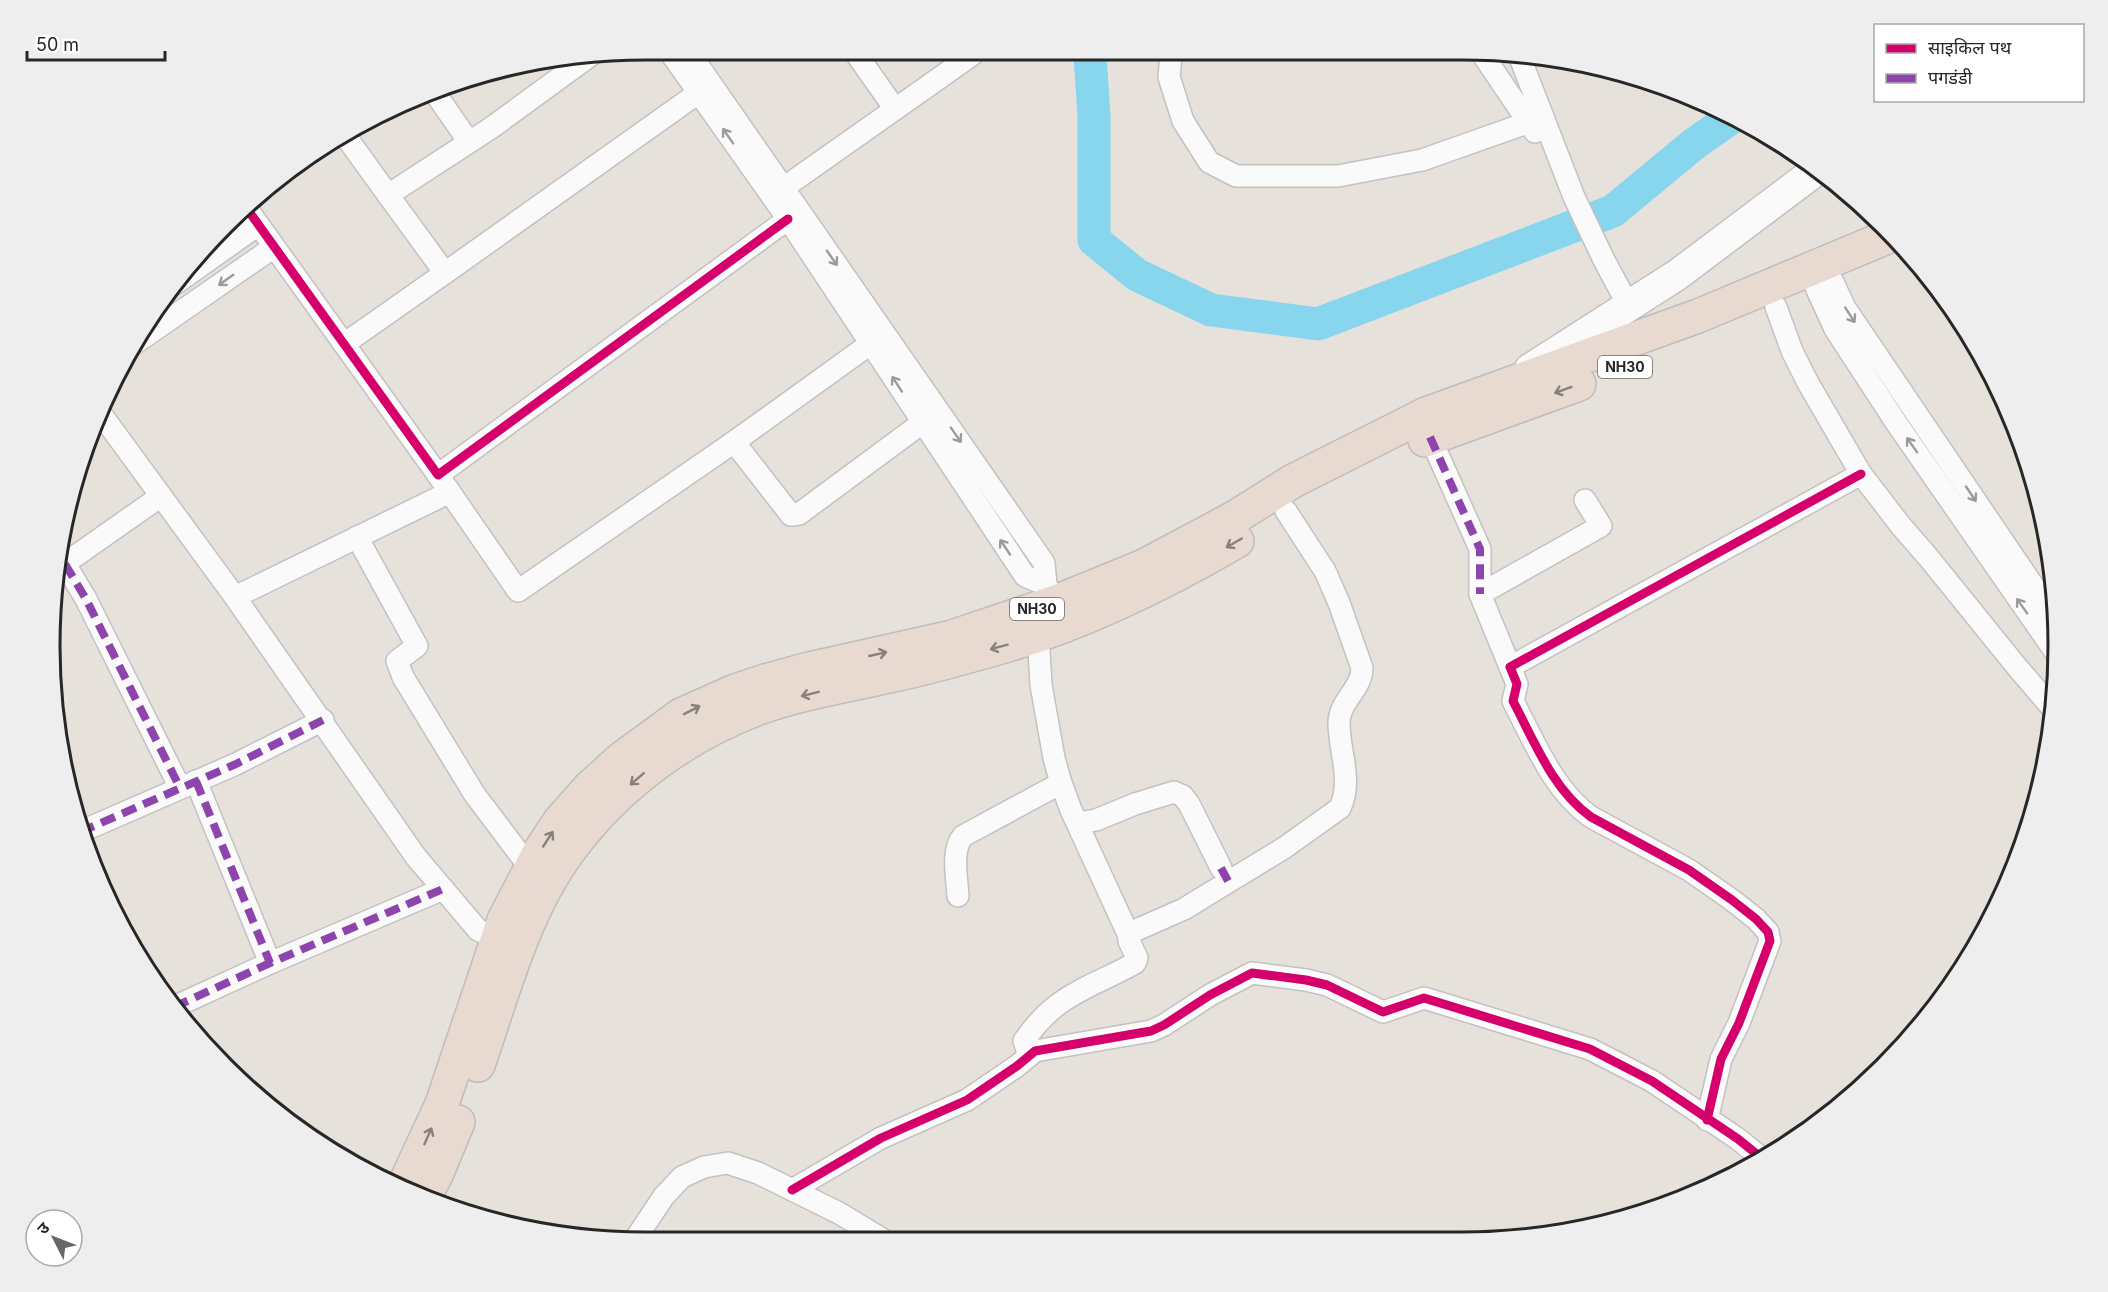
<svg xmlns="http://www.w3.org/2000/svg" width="2108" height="1292" viewBox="0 0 2108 1292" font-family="Inter,'Noto Sans Devanagari',sans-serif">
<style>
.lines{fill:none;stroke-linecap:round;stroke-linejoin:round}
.river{stroke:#88d6ee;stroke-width:33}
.street-casing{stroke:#c3c1c2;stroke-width:24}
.secondary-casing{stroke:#c3c1c2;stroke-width:33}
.highway-casing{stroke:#bfbdbb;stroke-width:36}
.street{stroke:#fbfafa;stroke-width:21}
.secondary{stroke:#fbfafa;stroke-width:30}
.highway{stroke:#e8dad1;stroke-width:33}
.quiet{stroke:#8e44ad;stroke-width:8;stroke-dasharray:15 8;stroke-linecap:butt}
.cycleway-casing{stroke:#fff;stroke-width:13}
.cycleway{stroke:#d6006c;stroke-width:9}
.oneway{stroke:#9c9b9b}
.oneway2{stroke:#88807c}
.labels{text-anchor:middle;stroke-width:4.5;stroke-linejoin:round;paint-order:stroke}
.shield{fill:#fff;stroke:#686868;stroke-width:1.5}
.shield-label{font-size:14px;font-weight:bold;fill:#272727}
.rim{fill:none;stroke:#272727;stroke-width:3}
</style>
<rect width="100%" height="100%" fill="#e6e1db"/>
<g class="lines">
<polyline class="river" points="1090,55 1094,116 1094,240 1137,275 1211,310 1318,324 1613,211 1694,144 1731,118"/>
<defs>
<g id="street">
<polyline points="672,55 788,219 1025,576 1046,585"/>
<polyline points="691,55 1044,563 1046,585 1061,610"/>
<polyline points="857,55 895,109"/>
<polyline points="1171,55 1169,77 1183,121 1209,162 1236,176 1338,176 1422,160 1527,123"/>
<polyline points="1483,55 1535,132"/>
<polyline points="1519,55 1574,197 1604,260 1628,305"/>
<polyline points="433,90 469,142"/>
<polyline points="344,134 388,195 491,128 591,55"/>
<polyline points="388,195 445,273 708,86"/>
<polyline points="772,196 972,55"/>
<polyline points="245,206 438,475 788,219"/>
<polyline points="1824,263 1845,308 2055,618"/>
<polyline points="1808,270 1835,329 1897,424 2056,653"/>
<polyline points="175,284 258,225"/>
<polyline points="1776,307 1792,351 1808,383 1861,474 1901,526 1928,557 2017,667 2053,709"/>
<polyline points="137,342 274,247"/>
<polyline points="344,344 445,273"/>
<polyline points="101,414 235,597 416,857 478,930 507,942"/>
<polyline points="1430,437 1480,549 1480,594 1510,667"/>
<polyline points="734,442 791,515 799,514 922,423"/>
<polyline points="438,475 518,591 734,442 870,344"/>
<polyline points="357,537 417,646 397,661 403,677 475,795 531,869"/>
<polyline points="59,554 86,599 180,788"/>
<polyline points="57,569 161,496"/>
<polyline points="1480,594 1601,526 1585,500"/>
<polyline points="235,597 450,492"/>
<polyline points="1038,634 1041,685 1054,758 1061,783 1071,810 1129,936"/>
<polyline points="196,781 270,963 443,889"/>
<polyline points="1078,823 1096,820 1135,804 1174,792 1183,796 1189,804 1221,868"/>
<polyline points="80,832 236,764 323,720"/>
<path d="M958,896C957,878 951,850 963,836L1061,783"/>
<polyline points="174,1007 270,963"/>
<path d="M1029,1056L1024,1041C1033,1028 1043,1016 1056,1006C1079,988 1109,978 1135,963L1137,958L1129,941V936L1134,931L1184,909L1284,848L1340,808C1353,780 1339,752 1339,723C1339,701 1362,689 1362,668L1339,603L1325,571L1286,511"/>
<path d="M1707,1120L1721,1059L1739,1023L1770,941L1768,932L1756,919L1732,900L1689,870L1591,817C1553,790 1534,741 1513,701L1517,684L1510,667L1861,474"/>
<polyline points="792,1190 881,1138 967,1100 1017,1066 1035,1051 1151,1031 1164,1025 1210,995 1252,973 1306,980 1327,985 1383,1012 1424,998 1590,1049 1652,1081 1738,1139 1764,1160"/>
<polyline points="636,1238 664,1196 682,1177 704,1167 728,1163 758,1173 839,1213 882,1239"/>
</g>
<polyline id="secondary" points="1530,369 1677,275 1818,169"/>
<g id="highway">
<polyline points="1425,440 1579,384"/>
<path d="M478,1065C503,993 523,914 568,852C616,786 684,736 759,708C800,693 846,686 889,676C929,668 969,656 1008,645C1088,621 1165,583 1237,541"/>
<polyline points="403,1188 442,1104 504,920 540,851 559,822 590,787 621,759 681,715 735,691 765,681 809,669 952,637 1056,602 1144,566 1234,518 1293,481 1426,414 1698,316 1892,235"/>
<polyline points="423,1199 436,1175 458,1122"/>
</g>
</defs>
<use href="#street" class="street-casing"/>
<use href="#secondary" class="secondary-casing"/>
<use href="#highway" class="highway-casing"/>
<use href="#street" class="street"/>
<use href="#secondary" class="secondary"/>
<use href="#highway" class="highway"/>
<g class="quiet">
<polyline points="1430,437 1480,549 1480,594"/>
<polyline points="65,564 86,599 180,788"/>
<polyline points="196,781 270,963 443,889"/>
<polyline points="80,832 236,764 323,720"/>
<polyline points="1221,868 1228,881"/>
<polyline points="174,1007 270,963"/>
</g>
<defs>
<g id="cycleway">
<polyline points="245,206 438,475 788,219"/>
<path d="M1707,1120L1721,1059L1739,1023L1770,941L1768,932L1756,919L1732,900L1689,870L1591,817C1553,790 1534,741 1513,701L1517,684L1510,667L1861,474"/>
<polyline points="792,1190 881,1138 967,1100 1017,1066 1035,1051 1151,1031 1164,1025 1210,995 1252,973 1306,980 1327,985 1383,1012 1424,998 1590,1049 1652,1081 1738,1139 1764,1160"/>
</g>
</defs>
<use href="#cycleway" class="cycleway-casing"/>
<use href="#cycleway" class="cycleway"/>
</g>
<defs><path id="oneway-shaft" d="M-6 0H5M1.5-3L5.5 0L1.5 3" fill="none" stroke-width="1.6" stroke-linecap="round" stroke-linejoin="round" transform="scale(1.5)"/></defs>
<g class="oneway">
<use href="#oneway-shaft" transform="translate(728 136) rotate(-125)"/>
<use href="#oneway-shaft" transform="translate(832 258) rotate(55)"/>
<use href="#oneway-shaft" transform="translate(226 280) rotate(145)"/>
<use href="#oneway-shaft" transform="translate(1850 315) rotate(57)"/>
<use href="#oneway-shaft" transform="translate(897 384) rotate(-123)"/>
<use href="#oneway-shaft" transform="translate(956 435) rotate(55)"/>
<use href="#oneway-shaft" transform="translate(1912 445) rotate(-125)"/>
<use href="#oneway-shaft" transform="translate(1971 494) rotate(56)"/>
<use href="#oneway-shaft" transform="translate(1005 547) rotate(-124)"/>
<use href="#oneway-shaft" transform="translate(2022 606) rotate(-125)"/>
</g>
<g class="oneway2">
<use href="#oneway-shaft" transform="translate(1563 390) rotate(160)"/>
<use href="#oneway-shaft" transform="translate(1234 543) rotate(150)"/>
<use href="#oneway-shaft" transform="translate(999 647) rotate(165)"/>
<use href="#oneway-shaft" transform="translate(878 654) rotate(-13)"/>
<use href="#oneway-shaft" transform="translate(810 694) rotate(166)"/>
<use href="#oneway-shaft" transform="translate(692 710) rotate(-27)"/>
<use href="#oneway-shaft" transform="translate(637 779) rotate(139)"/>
<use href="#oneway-shaft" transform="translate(548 839) rotate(-57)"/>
<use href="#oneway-shaft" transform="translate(428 1136) rotate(-66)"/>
</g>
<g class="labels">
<g class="shield">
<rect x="1598" y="356" width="54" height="22" rx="4.5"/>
<rect x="1010" y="598" width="54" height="22" rx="4.5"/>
</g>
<g class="shield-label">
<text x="1625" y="372">NH30</text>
<text x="1037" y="614">NH30</text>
</g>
</g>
<path d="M0 0H2108V1292H0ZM646 60H1462A586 586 0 0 1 2048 646V646A586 586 0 0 1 1462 1232H646A586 586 0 0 1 60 646V646A586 586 0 0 1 646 60Z" fill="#eee" fill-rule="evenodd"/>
<path class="rim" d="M646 60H1462A586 586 0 0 1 2048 646V646A586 586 0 0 1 1462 1232H646A586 586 0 0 1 60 646V646A586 586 0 0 1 646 60Z"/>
<rect x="1874" y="24" width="210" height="78" fill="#ffffff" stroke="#a9a9a9" stroke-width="1.5"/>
<rect x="1886" y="44" width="30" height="9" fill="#d6006c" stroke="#a9a9a9" stroke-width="1.5"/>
<text x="1928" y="54" font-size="18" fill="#272727">साइकिल पथ</text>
<rect x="1886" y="74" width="30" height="9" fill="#8e44ad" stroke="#a9a9a9" stroke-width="1.5"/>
<text x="1928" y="84" font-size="18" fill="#272727">पगडंडी</text>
<g transform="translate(54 1238) rotate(312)"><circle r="28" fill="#ffffff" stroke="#a9a9a9" stroke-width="1.5"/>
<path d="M0-4.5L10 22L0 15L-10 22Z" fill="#6a6866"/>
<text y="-9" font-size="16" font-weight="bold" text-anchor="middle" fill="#272727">उ</text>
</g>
<path d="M27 51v9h138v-9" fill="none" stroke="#272727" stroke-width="3"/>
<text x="36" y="51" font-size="18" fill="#272727" stroke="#ffffff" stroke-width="4.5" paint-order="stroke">50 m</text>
</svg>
